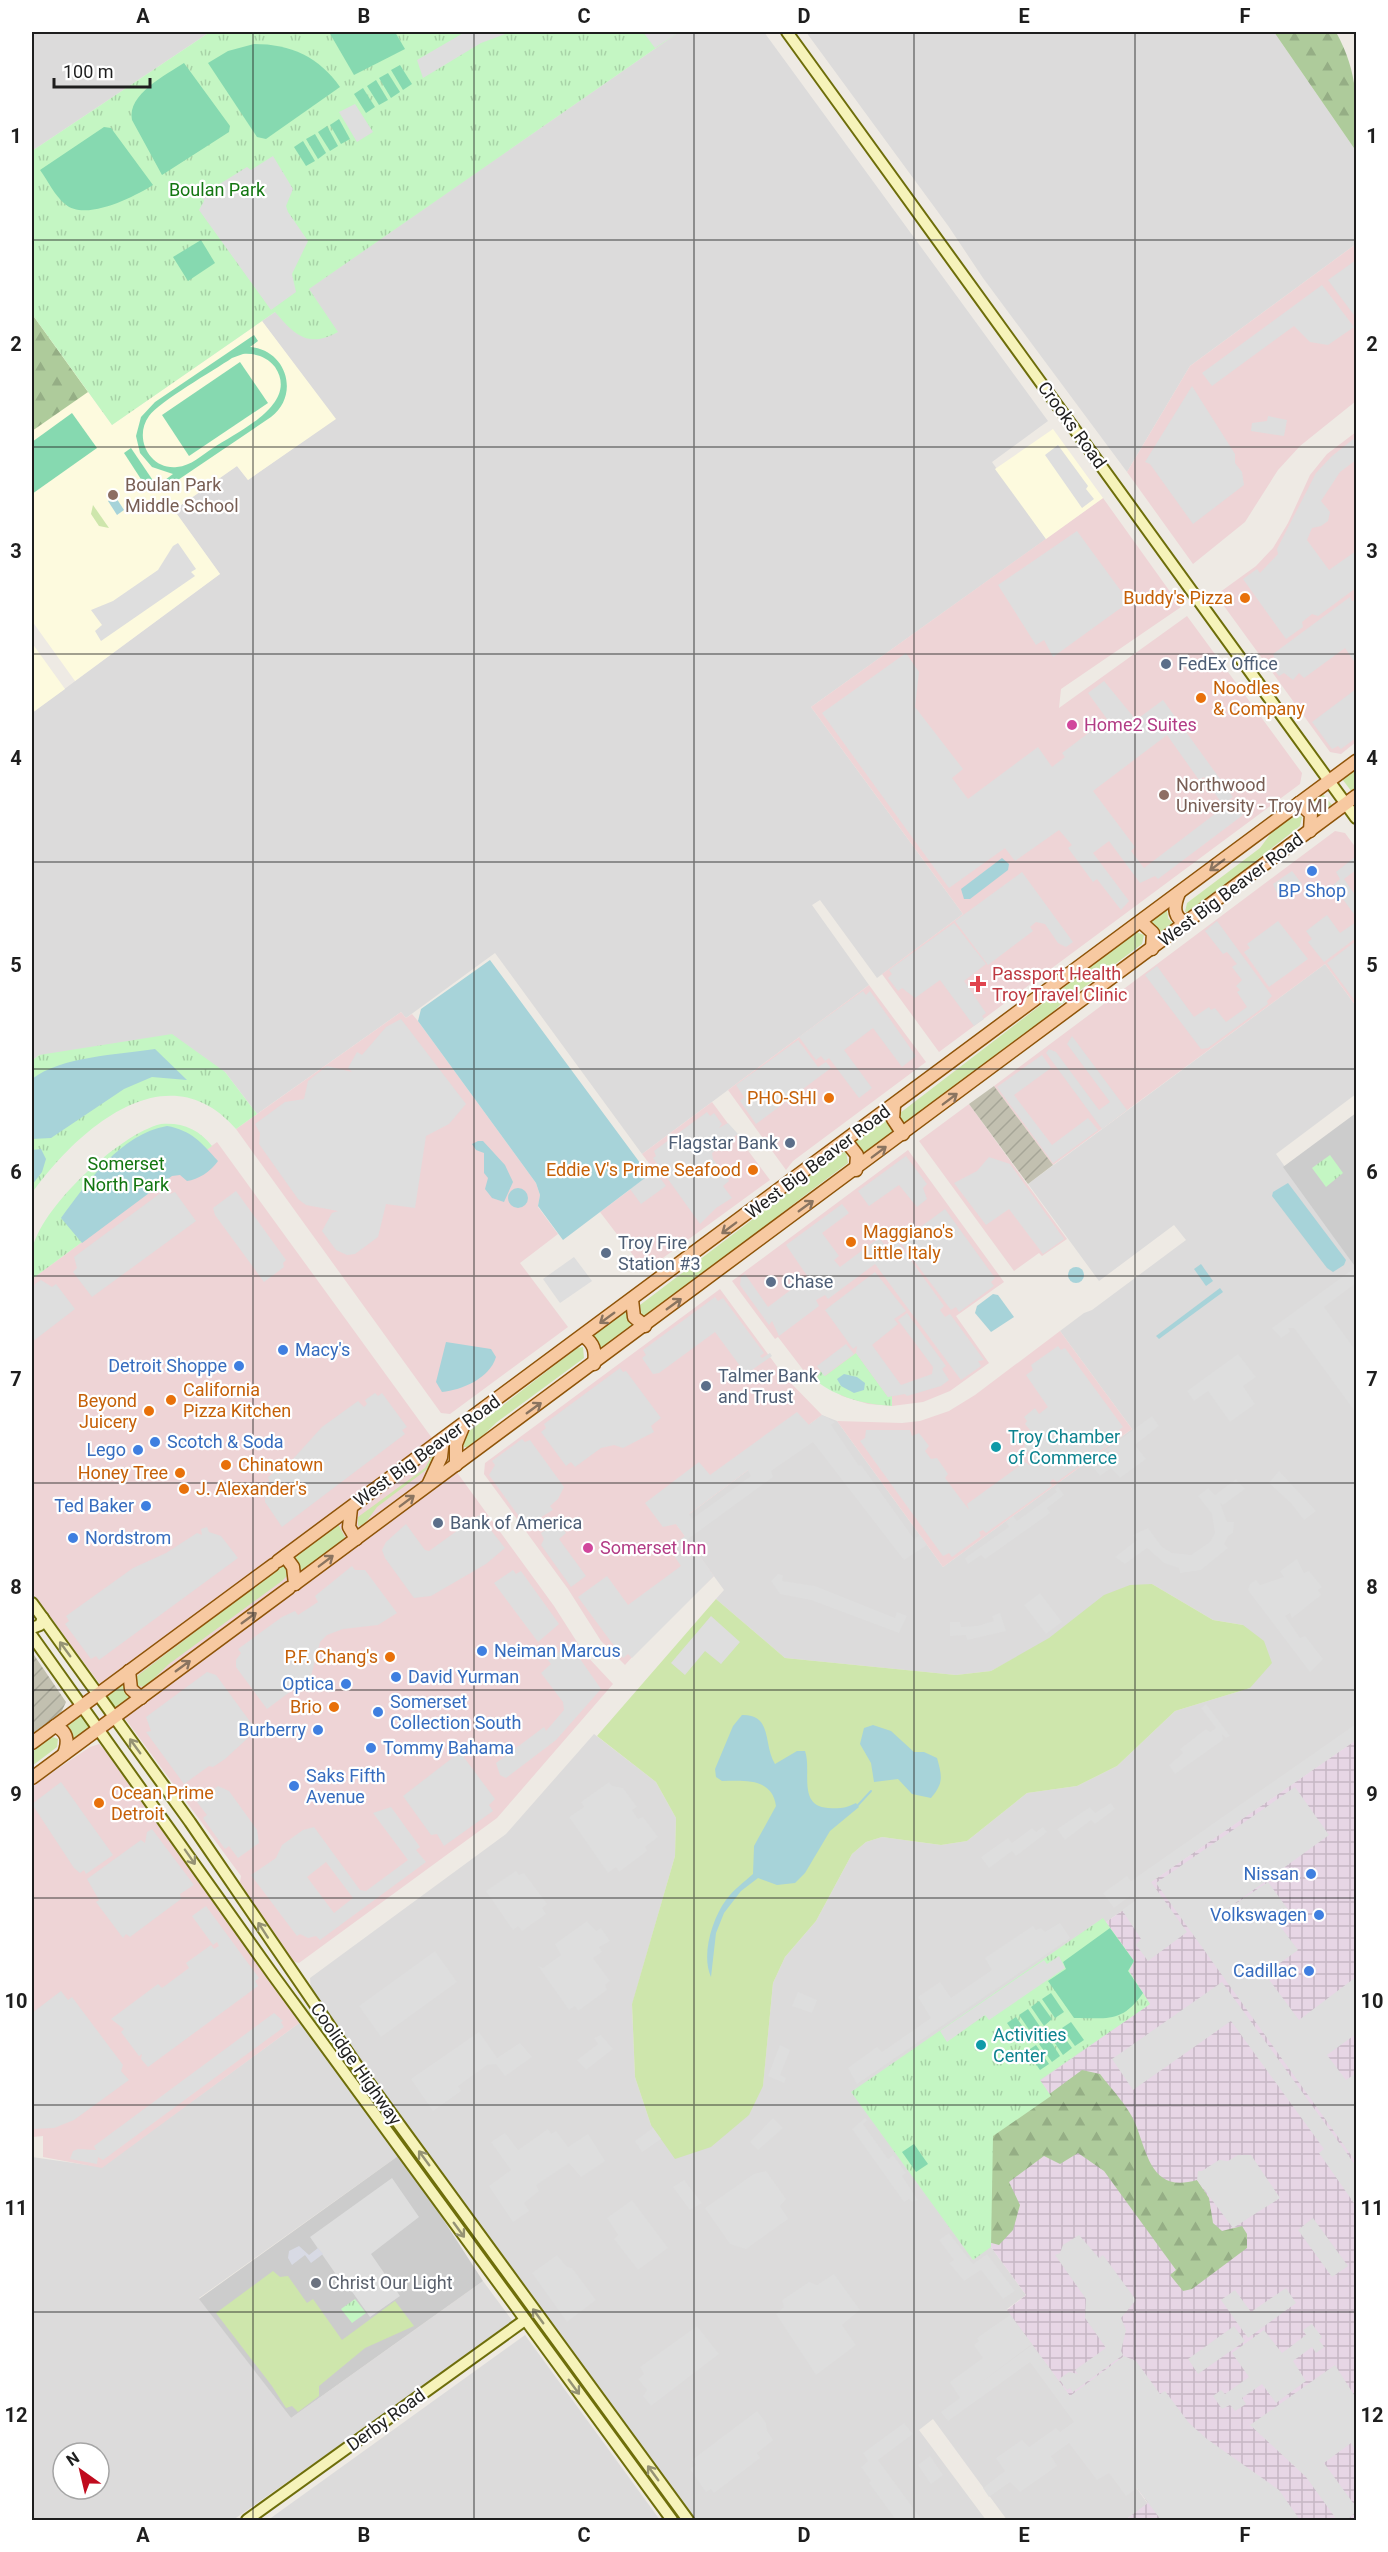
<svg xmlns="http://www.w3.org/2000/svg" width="1388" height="2552" viewBox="0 0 1388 2552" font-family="Roboto,sans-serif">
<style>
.residential{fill:#dcdbdb;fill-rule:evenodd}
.commercial{fill:#eed4d6}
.industrial{fill:url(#industrial-grid)}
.education{fill:#fdfade}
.religious{fill:#ccc}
.construction{fill:url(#construction-furrows)}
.grass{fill:#cee6ac}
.forest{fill:url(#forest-firs)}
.park{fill:url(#park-tufts)}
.pitch{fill:#86d9b0;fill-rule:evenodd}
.parking{fill:#dedede;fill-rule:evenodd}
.plaza{fill:#d8dae4}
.water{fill:#a7d3d9}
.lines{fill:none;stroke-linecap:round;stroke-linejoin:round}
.stream{stroke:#a7d3d9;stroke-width:2}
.secondary-casing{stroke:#6e6e0b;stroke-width:14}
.primary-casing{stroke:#8f5408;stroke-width:15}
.secondary{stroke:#f6f3ba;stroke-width:10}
.primary{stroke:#f7c9a1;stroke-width:12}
.oneway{stroke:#8a7460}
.oneway2{stroke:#959374}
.grid{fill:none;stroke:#1e1e1e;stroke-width:1.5;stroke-opacity:0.55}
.education-dot{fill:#8d6e63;stroke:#fff;stroke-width:2}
.food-dot{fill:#e8710a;stroke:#fff;stroke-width:2}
.service-dot{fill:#5c6f8a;stroke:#fff;stroke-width:2}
.hotel-dot{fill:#d1479c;stroke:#fff;stroke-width:2}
.shop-dot{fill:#3f7fe0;stroke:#fff;stroke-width:2}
.health-dot{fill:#e0444e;stroke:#fff;stroke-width:2}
.culture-dot{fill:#0f9aa8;stroke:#fff;stroke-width:2}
.worship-dot{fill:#6b7280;stroke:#fff;stroke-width:2}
.labels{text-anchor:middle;stroke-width:4.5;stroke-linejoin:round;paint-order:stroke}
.park-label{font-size:18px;fill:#137611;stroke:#fff}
.street-label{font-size:18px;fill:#1e1e1e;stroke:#fff}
.education-label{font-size:18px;fill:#785e54;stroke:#fff;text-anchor:start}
.food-label{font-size:18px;fill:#c56008;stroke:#fff;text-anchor:end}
.service-label{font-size:18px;fill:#4e5e75;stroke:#fff;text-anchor:start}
.hotel-label{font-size:18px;fill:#b23c85;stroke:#fff;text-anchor:start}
.shop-label{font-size:18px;fill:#366cbe;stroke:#fff;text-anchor:start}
.health-label{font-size:18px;fill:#be3a42;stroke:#fff;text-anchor:start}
.culture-label{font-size:18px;fill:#0d838f;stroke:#fff;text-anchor:start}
.worship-label{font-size:18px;fill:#5b616d;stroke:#fff;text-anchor:start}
.neatline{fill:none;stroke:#1e1e1e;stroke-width:2}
.grid-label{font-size:20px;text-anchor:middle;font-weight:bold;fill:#1e1e1e}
</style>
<defs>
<pattern id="industrial-grid" width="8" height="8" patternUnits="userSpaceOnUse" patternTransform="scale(1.5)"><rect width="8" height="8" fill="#e7d6e5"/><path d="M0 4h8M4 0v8" fill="none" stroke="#c6b7c4"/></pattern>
<pattern id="construction-furrows" width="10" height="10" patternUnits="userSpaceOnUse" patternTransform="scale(1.5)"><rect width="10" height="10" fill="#c2c0b0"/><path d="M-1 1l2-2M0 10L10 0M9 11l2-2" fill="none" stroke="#a6a597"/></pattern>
<pattern id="forest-firs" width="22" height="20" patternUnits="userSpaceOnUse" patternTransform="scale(1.5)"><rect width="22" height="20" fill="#aecb9b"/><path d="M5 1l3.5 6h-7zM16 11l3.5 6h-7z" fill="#95ae85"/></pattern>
<pattern id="park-tufts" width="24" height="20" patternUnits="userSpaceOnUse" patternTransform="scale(1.5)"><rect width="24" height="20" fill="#c4f6c3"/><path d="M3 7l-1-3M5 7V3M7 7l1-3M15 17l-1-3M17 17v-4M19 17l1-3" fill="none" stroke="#a8d2a7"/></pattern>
</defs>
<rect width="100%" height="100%" fill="#eeeae4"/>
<g class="residential">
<polygon points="32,32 210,32 32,151"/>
<polygon points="679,32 764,32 1048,421 992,462 1046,539 811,707 963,914 877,978 820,900 812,905 869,985 642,1154 495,953 406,1018 401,1012 257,1114 225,1072 39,1055 32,1061 32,713 220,574 174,510 237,466 248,480 335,419 262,321"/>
<polygon points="806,32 1274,32 1356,151 1356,244 1190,366 1127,472 983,278 949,227"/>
<polygon points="1325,964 1356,1006 1356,1094 1276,1154 1356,1268 1356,1740 1131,1896 1135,1902 1106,1922 1134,1961 1150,2004 991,2247 1026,2295 1007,2309 1148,2504 1125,2520 1007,2520 933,2419 919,2430 986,2520 693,2520 392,2106 311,1991 310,1978 506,1834 594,1734 656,1782 676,1818 675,1856 632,2005 635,2077 651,2125 763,2085 773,1983 785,1957 816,1921 852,1854 866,1842 882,1837 941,1845 967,1841 1027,1793 1077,1786 1117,1766 1175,1711 1250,1688 1243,1625 1213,1620 1152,1584 991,1671 956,1675 785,1658 716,1599 724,1590 676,1524 822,1415 837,1421 943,1567 1132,1429 1060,1331 1084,1313 1092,1310 1186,1240 1174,1225 1099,1281 1028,1184"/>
<path d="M302,2021L398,2156L199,2298L291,2418L483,2281L514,2323L233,2520H32V2157L102,2167ZM63,2453H99V2489H63Z"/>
<polygon points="525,2335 660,2520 268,2520"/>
</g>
<g class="commercial">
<polygon points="1356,244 1356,401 1300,446 1278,470 1245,522 1193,564 1127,472 1190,366"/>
<polygon points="1356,432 1356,742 1341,754 1330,752 1216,595 1256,566 1273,548 1288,523 1310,475 1327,454"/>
<polygon points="1103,498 1181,607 1061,689 1059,708 1187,616 1302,773 1300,784 939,1052 882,974 963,914 811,707"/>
<polygon points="1335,831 1345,833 1356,848 1356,1006 1325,964 1053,1165 994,1086"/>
<polygon points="869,985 926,1062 793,1161 786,1170 728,1090"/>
<polygon points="401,1012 406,1018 412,1014 418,1021 536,1183 540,1195 538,1207 558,1234 520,1263 568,1327 450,1414 441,1413 236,1129"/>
<polygon points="712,1102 770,1180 645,1271 600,1212 655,1171 642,1154"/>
<polygon points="969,1104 1067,1239 1042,1256 1039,1253 1014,1271 919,1141"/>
<polygon points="217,1142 554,1606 584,1653 613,1684 497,1818 299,1963 291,1961 240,1882 241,1876 32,1592 32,1279"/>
<polygon points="908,1150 1004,1282 956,1316 989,1363 950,1391 923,1402 892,1406 868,1404 842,1396 804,1371 778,1337 775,1339 732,1281"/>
<polygon points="720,1289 784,1376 822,1415 676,1524 714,1576 651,1636 625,1665 601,1641 568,1589 484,1474 485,1463"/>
<polygon points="1060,1331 1132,1429 943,1567 837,1421 902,1423 920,1421 949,1411 975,1395"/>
<polygon points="99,1744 112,1758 302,2021 102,2168 43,2157 43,2136 32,2137 32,1786 90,1747"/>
</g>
<polygon class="industrial" points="1356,1740 1356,2520 1125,2520 1148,2503 1007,2310 1026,2295 991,2247 993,2136 1050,2095 1040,2081 1150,2004 1128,1971 1134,1961 1106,1922 1135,1902 1131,1896"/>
<g class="education">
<polygon points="32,314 112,425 262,321 336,419 248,480 237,466 174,510 220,574 75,681 32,621"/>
<polygon points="1053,429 1103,498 1046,539 995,469"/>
<polygon points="32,643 65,689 32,713"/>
</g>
<g class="religious">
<polygon points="1356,1113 1356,1268 1283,1167"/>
<polygon points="398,2156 404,2159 483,2281 291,2418 199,2299"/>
</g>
<g class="construction">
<polygon points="994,1086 1053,1165 1028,1184 969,1104"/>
<polygon points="32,1652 66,1702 61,1713 32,1736"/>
</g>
<g class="grass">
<polygon points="93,505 109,528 99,526 91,514"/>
<polygon points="1356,768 1356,789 1352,792 1342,779"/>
<polygon points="1322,793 1333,806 1316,818 1309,803"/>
<polygon points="1294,814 1302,817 1300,826 1192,911 1185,912 1187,903 1260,848 1274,829"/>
<polygon points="1167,910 1168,918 1174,925 1159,936 1151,921"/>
<polygon points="1136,932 1144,935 1142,944 1059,1006 1044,1021 908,1122 902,1122 900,1113"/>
<polygon points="885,1119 894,1133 862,1157 854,1142"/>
<path d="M846,1152L848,1163C780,1213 716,1266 649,1316H642L640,1305L840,1153Z"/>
<polygon points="626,1311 634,1326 599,1350 592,1336"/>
<polygon points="583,1347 584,1358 497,1422 471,1447 464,1447 463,1438 467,1433 577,1348"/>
<polygon points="434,1452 436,1453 430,1467 377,1507 364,1525 358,1526 358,1517 425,1468"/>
<polygon points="338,1524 346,1539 300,1573 292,1557"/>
<polygon points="283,1565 288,1569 289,1574 282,1581 169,1664 145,1687 138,1686 137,1676"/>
<polygon points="1152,1584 1213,1620 1243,1625 1264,1641 1272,1663 1250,1688 1175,1711 1117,1766 1077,1786 1027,1793 967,1841 941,1845 882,1837 866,1842 852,1854 816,1921 785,1957 773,1983 763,2086 749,2115 711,2147 675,2159 651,2125 635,2077 632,2004 675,1856 676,1818 656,1782 597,1736 716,1599 785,1658 956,1675 991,1671 1049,1638 1104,1595 1130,1585"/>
<polygon points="122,1683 131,1698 116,1708 107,1696"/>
<polygon points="79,1715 89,1728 72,1740 65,1727"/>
<polygon points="50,1736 58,1739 57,1747 32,1766 32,1752"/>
<polygon points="298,1997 355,2071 351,2073 296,1999"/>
<polygon points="360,2083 403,2137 495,2266 448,2210 358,2084"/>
<polygon points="273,2271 280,2277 288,2276 307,2303 313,2299 342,2340 395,2301 414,2326 365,2348 319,2386 319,2396 298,2412 292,2406 286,2408 272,2386 216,2313"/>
<polygon points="504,2275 684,2520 676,2520 499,2279"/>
</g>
<g class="forest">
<path d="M1274,32H1336C1359,74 1357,104 1356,151Z"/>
<polygon points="32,314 88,392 32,431"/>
<path d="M1082,2070L1100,2074C1112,2090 1131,2109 1137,2128C1148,2158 1154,2193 1197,2180L1209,2198L1213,2223L1222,2231L1242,2226L1247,2234V2248L1192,2289L1183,2291L1170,2275L1176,2270L1104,2171L1078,2153L1060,2164L1044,2156L1009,2182L1020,2205L1013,2230L999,2245L988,2242L987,2134L1029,2109Z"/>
</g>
<g class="park">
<path d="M210,32H679L309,289L338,332C308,349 294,334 275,312L112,425L32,314V151Z"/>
<path d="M172,1034L225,1072L257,1114L236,1129C167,1049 77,1130 32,1193V1061L39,1055Z"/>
<path d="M161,1124C181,1122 199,1129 212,1146L32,1279C32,1270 30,1260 32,1251C39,1209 119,1134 161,1124Z"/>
<polygon points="1330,1155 1343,1173 1326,1187 1312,1168"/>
<path d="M856,1353L888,1397L892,1395V1406C864,1404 838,1398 815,1380L821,1371L825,1376Z"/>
<polygon points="1103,1918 1134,1961 1129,1971 1150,2004 1040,2080 1051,2096 993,2136 991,2247 973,2260 851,2092"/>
<polygon points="355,2299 366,2313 352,2323 341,2309"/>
</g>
<g class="pitch">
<polygon points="329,32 395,32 405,49 354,75"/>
<path d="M254,44C291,44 319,57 340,87L266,139L257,137L208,63L228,51Z"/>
<path d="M184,63L230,126L229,132L162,175L132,120C127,94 166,75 184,63Z"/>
<polygon points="400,65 412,84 403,90 391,70"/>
<polygon points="388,73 400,92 391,98 379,78"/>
<polygon points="376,80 388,100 379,105 367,86"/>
<polygon points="363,88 375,107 366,113 354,94"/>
<polygon points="339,119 350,139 341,144 330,125"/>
<polygon points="327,126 338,146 330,151 318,132"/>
<path d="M104,127L111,128L153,185C134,197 85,222 65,204C55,196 48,181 40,170Z"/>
<polygon points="315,134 326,153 318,159 306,139"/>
<polygon points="303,141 315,161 306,166 294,147"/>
<polygon points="201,240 215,263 188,281 173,257"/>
<path d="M254,335L258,341L250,347C287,350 300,395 271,417L169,486L165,480L173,474L152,467L140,453L136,436L141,417L155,402ZM243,354C256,353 267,357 275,367C300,404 237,432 213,448C202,455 191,466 177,467C150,470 133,438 149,416C160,401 213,371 232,358Z"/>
<polygon points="240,362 268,403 189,456 162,415"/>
<polygon points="72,413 97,448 32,494 32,442"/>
<polygon points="131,448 156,485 148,490 124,453"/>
<path d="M1110,1928L1134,1961L1128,1971L1143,1993C1122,2023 1108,2018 1074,2018L1048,1981L1066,1969L1063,1962Z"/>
<polygon points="1051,1993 1064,2012 1055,2018 1042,1999"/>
<polygon points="1039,2001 1052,2019 1044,2026 1031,2007"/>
<polygon points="1028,2009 1041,2028 1032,2034 1019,2015"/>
<polygon points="1016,2017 1029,2036 1020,2042 1007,2023"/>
<polygon points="1071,2022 1084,2040 1075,2046 1062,2028"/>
<polygon points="1059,2030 1072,2048 1063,2055 1050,2036"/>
<polygon points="1048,2037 1060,2056 1052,2062 1039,2044"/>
<polygon points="1036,2045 1049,2064 1040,2070 1027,2051"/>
<polygon points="914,2144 928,2164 916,2172 902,2152"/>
</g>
<g class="parking">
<polygon points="465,32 511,32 481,43 423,78 417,60"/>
<polygon points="643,32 679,32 655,48"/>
<polygon points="355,104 373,132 357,142 339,112"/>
<polygon points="273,156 293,189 286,206 288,212 308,241 292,274 296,292 271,310 199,210 204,201 202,195 247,167 251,170"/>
<polygon points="1356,260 1356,318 1328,280"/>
<polygon points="1322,285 1354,327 1328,345 1310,342 1294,326 1212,386 1202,373"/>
<polygon points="1192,386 1235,454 1235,463 1242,472 1244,485 1193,524 1150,464 1145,462"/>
<polygon points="1268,416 1287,420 1284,436 1251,431 1252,423 1267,421"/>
<polygon points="1356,437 1356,460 1340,472 1321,501 1330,512 1328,521 1321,526 1312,528 1307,540 1329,570 1356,551 1356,588 1318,616 1312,614 1302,622 1303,627 1286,639 1243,579 1257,569 1260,573 1278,554 1277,549 1316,473 1332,456"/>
<polygon points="1058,445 1088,486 1086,489 1094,499 1082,508 1045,455"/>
<polygon points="1077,531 1129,602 1053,657 1044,640 1036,645 998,585"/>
<polygon points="178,543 196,569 191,572 195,576 101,641 95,631 102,625 91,610 113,601 158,570 173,546"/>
<polygon points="1350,597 1352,601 1356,600 1356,664 1345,648 1304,678 1299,673 1293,680 1284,673 1279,676 1269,663 1275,659 1273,654"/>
<path d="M906,653L919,672L915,707L963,769L952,778L968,799L1038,747L1052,767L1065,757L1062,753L1107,719L1088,693L1104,681L1136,720L1163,700L1233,797L1229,800L1243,815L1158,879L1155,876L1140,883L1109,841L1093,853L1129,901L1121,910L1097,879L1093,882L1068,848L1072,845L1059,830L1015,861L1005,848L949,888L822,713ZM1167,735L1199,780L1204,777L1224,807L1144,868L1131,851L1135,847L1093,791Z"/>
<polygon points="1356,689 1356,738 1341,749 1338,746 1332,749 1312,722"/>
<polygon points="1356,856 1356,870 1344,879 1356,896 1356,917 1333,885 1340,879 1336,872"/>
<polygon points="1292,871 1302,884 1280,900 1273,884"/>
<polygon points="1022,872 1073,942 1066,947 1058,943 1045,924 1036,922 1030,927 1033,931 988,965 955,921"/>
<polygon points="1327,915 1340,933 1356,922 1356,938 1324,962 1308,942 1312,939 1306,931"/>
<polygon points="1217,921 1272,996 1267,1001 1268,1004 1208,1048 1201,1049 1145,975 1157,966 1194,1017 1209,1007 1211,1010 1215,1008 1226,1022 1247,1007 1237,992 1240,990 1236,986 1242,980 1232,967 1237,964 1227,952 1223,954 1205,931"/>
<polygon points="1278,921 1308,959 1269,987 1244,952 1250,948 1247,944"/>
<polygon points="954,923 986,964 964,981 986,1013 982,1016 984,1019 974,1026 940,980 915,998 902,988 898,991 888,978 892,974 889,970"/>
<polygon points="1356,941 1356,1000 1355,1001 1327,963"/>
<polygon points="863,991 866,995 870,991 916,1056 902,1067 873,1028 844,1050 872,1088 859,1098 829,1058 825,1061 821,1056 816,1060 799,1037"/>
<polygon points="401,1019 466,1104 449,1124 426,1136 415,1208 386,1204 378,1237 355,1254 347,1255 336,1250 322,1231 332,1213 338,1211 306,1205 298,1199 259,1144 260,1133 255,1124 285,1102 304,1099 308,1081 327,1066 352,1072 348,1068 357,1052 362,1055 386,1027"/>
<polygon points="1072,1036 1127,1110 1102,1129 1046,1053 1049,1049 1056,1052 1099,1110 1110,1102 1067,1044"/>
<polygon points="798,1040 818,1067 826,1062 831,1068 756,1124 740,1101 744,1097 736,1085"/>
<polygon points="1042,1055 1051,1068 1014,1095 1052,1145 1088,1118 1098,1130 1053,1163 997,1087"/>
<polygon points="707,1112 710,1116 714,1113 722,1124 719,1128 728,1123 738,1134 712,1153 713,1159 729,1181 723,1186 732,1198 716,1208 700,1224 653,1158 656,1156 654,1151"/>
<polygon points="906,1156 927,1184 923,1188 927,1199 917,1207 899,1185 869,1206 858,1191"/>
<polygon points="989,1157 1010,1164 1064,1239 1043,1254 1009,1209 986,1225 954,1183 977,1171"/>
<polygon points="655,1171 666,1186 641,1204 630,1189"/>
<polygon points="166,1189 170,1194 175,1192 196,1221 92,1297 73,1272 77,1268 74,1257"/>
<polygon points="236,1191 286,1260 283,1263 284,1267 264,1282 215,1215 213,1208"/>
<polygon points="842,1204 849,1213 822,1233 839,1256 834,1260 840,1267 879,1238 887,1248 897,1241 944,1306 940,1310 945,1317 950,1314 984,1360 978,1361 981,1366 961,1380 875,1264 828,1299 825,1295 816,1300 819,1306 779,1336 772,1321 769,1325 740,1285 741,1277 745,1274 768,1307 796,1286 810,1280 786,1245"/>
<polygon points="945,1209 995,1278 991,1282 994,1286 959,1312 956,1307 951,1310 900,1242"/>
<polygon points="574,1257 592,1281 560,1303 543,1279"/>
<polygon points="1356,1267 1356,1283 1324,1307 1356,1351 1356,1413 1294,1328 1288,1328 1290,1332 1281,1338 1272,1328"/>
<polygon points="875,1272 906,1311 894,1319 898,1324 872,1345 901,1385 932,1374 933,1367 898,1320 907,1313 946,1366 942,1369 949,1380 941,1386 907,1396 905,1394 888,1397 856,1353 857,1346 853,1349 825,1310"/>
<polygon points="41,1280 52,1287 56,1284 75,1309 32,1342 32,1295 35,1284"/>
<polygon points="715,1297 718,1301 723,1298 764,1353 760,1356 762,1358 770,1353 772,1356 746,1374 715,1332 659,1373 653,1374 642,1358 646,1355 643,1350"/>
<polygon points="846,1344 854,1354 824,1376 817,1366"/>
<polygon points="1058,1346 1061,1350 1065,1348 1123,1427 1119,1430 1122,1435 1096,1454 1092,1451 1085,1455 1087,1460 1057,1482 1053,1479 1050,1482 1052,1486 986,1533 983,1530 979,1532 981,1536 952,1557 949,1553 943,1556 860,1441 865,1438 866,1430 910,1430 912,1436 919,1433 929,1446 925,1451 931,1459 937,1458 948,1474 945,1478 969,1510 967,1504 1025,1462 1029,1465 1034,1462 1024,1445 1035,1436 1025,1424 1027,1421 1024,1417 1035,1408 1039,1414 1048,1407 1026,1375 1033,1370 1031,1365"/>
<polygon points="1238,1354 1256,1377 1243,1386 1255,1404 1230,1422 1208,1391 1194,1401 1187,1391"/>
<polygon points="620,1368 623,1372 626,1371 661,1418 651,1426 654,1432 623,1448 614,1445 601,1448 575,1467 571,1462 566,1466 541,1432 546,1428 544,1424"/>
<polygon points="375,1393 378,1396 382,1393 407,1427 402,1430 405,1434 282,1527 265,1502 265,1491 261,1488 264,1483 270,1484 268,1477 293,1459 322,1427 358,1401 364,1407 367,1404 365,1400"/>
<path d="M797,1412L809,1425L822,1415L835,1422L831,1425L859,1466L861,1465L914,1539L920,1535L927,1545L904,1560L813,1442L771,1471L773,1477L688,1539L714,1576L632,1658L628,1654L623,1658L578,1597L607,1576L628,1605L681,1566L669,1548L685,1536L676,1524L663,1527L645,1503L699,1462L710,1475ZM748,1470L751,1476L692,1519L689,1514Z"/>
<polygon points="1152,1416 1159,1426 1135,1445 1146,1459 1120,1478 1111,1468 1100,1476 1089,1462"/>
<polygon points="522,1439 525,1442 530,1440 564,1487 558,1499 550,1506 553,1510 526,1526 489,1475 495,1465 492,1461"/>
<polygon points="1279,1471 1316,1511 1304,1520 1291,1503 1269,1483"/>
<polygon points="1236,1479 1245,1489 1223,1505 1220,1503 1227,1522 1234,1522 1233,1533 1228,1536 1224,1544 1228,1548 1201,1570 1180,1573 1179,1568 1164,1563 1147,1548 1125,1564 1115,1557 1137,1540 1133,1535 1148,1528 1162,1547 1172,1553 1191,1555 1210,1542 1215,1533 1212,1514 1198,1496 1208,1488 1215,1495"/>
<polygon points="1058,1487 1064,1495 1047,1508 1050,1513 985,1559 981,1555 968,1564 965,1558 1009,1527 1006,1522 1013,1516 1017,1521 1057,1492 1055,1489"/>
<polygon points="479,1515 505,1548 486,1564 431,1596 414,1598 385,1558 382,1550 386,1542 406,1524 425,1550 429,1551"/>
<polygon points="558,1521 566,1533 559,1539 586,1576 571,1587 541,1545 544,1539 541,1533"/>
<polygon points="207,1527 209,1532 221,1536 238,1558 99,1660 96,1656 91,1659 65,1624 69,1621 66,1616 133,1568 166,1553 197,1533 202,1535 201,1529"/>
<polygon points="1297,1559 1304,1573 1309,1571 1322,1587 1318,1590 1321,1595 1292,1618 1290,1613 1285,1616 1300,1638 1305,1636 1323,1659 1310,1672 1248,1590 1250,1584 1256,1580 1260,1585 1284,1577 1280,1571"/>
<polygon points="352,1566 355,1570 365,1570 397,1613 378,1625 343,1629 327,1635 320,1642 311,1676 267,1709 236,1667 236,1660 241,1653 238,1649 282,1617 295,1611 298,1615 318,1602 315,1596"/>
<polygon points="513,1570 516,1574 521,1571 559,1624 538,1642 494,1583"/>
<polygon points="778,1574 783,1575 782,1581 815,1586 895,1618 897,1612 907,1616 899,1633 811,1600 780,1594 771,1581"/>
<polygon points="1040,1593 1062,1622 1046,1634 1024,1605"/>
<polygon points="1000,1613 1006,1631 967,1640 966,1635 950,1636 950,1622 960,1622 961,1627 977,1626 994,1621 992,1616"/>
<polygon points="711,1616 740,1642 721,1664 705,1651 685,1675 671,1663"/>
<polygon points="568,1646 576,1653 601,1689 556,1740 506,1778 500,1775 496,1763 544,1727 546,1731 564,1710 563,1702 541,1673 551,1664 548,1660"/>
<polygon points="207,1672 216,1675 254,1727 249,1737 225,1759 213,1767 209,1766 184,1784 146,1732 151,1731 146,1717"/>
<polygon points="1206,1704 1230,1736 1226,1738 1222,1734 1223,1740 1175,1774 1169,1765 1183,1753 1180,1749 1206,1729 1210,1732 1216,1728 1201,1708"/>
<polygon points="1356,1724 1356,1740 1151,1882 1187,1932 1148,1961 1136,1945 1141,1939 1122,1910 1135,1901 1130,1896 1114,1908 1103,1893 1127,1876 1131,1881"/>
<polygon points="460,1752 495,1799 489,1805 493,1811 444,1846 437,1834 431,1835 403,1796"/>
<polygon points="61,1782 113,1855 86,1874 84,1870 80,1873 74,1868 32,1804"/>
<polygon points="609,1782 612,1786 623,1788 637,1807 632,1810 638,1819 643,1817 658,1837 645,1847 647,1851 619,1872 616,1867 608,1873 569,1817 584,1807 581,1802"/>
<polygon points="218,1786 229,1791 257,1830 259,1843 238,1858 229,1846 225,1849 203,1818 207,1815 197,1802"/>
<polygon points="1295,1787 1329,1835 1223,1912 1268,1882 1290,1912 1277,1922 1298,1950 1265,1974 1299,2020 1356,1977 1356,2034 1327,2055 1346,2080 1356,2073 1356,2162 1156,1883"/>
<polygon points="1111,1803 1115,1809 1095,1824 1091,1820 1065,1840 1057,1829 1090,1807 1095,1813"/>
<path d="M391,1807L420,1847L416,1850L426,1862L320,1940L316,1936L308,1938L300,1934L297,1936L251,1875L276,1858L282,1845L303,1830L314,1827L360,1890L366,1891L408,1860L373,1813ZM326,1862L353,1898L334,1913L307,1877Z"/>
<polygon points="1043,1827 1047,1832 1016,1856 1012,1851 989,1868 981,1857 1008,1838 1012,1843 1032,1828 1036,1832"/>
<polygon points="152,1829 194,1885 180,1894 181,1899 130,1937 126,1934 123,1938 96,1902 99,1900 87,1879 141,1840 145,1843 147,1832"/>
<polygon points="516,1871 519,1875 524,1873 547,1904 542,1908 546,1914 522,1931 518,1926 513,1930 486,1891"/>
<polygon points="206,1906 259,1978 255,1981 258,1986 148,2067 141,2059 142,2054 139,2056 121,2032 124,2029 111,2019 158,1984 162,1988 189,1968 186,1963 211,1945 214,1949 219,1946 217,1942 213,1945 192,1916"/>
<polygon points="587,1921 596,1931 601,1928 610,1941 599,1947 602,1952 593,1958 610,1981 605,1985 607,1990 578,2011 575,2006 569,2010 538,1966 543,1968 561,1955 555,1944"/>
<polygon points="1060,1923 1070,1938 857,2084 848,2068 877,2047 882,2052 931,2018 918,1997 940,1982 951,1998 992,1970 985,1958 1033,1926 1036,1930 1041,1928 1045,1932"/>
<polygon points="435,1951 457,1982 381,2037 359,2006"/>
<polygon points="1059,1956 1065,1968 989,2020 985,2015 947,2042 940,2031 1044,1960 1047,1964"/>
<polygon points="1222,1982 1356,2166 1356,2206 1319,2153 1324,2149 1231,2021 1133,2090 1112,2059"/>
<polygon points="61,1991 68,2000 72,1997 123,2065 121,2071 129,2080 74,2120 54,2128 32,2129 32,2013"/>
<polygon points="798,1992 817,2000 812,2013 792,2006"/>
<polygon points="274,2013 283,2021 281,2022 284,2027 103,2160 98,2157 97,2164 70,2159 73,2151 78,2149 96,2150 94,2146"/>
<polygon points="479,2032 497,2058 520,2043 532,2057 505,2076 496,2064 487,2065 458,2086 461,2091 433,2111 411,2079"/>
<polygon points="601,2035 613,2049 586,2070 577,2060 598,2044 594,2038"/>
<polygon points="780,2045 790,2050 780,2075 786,2078 784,2083 768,2076"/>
<polygon points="773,2118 783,2128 758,2150 750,2142"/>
<polygon points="865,2118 868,2120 863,2124 888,2159 893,2155 906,2173 902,2176 918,2200 912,2202 909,2199 904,2202 852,2129"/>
<polygon points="653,2128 661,2139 642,2152 635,2141"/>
<polygon points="548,2129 551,2134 556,2131 568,2147 588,2134 605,2161 581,2177 569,2163 536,2185 539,2191 524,2203 529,2211 513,2222 489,2186 511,2170 491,2142 505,2133 518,2150"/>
<polygon points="1238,2155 1251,2155 1280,2198 1233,2228 1197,2180 1198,2171 1202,2171 1219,2160 1228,2161"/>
<polygon points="766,2171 786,2199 780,2206 788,2219 746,2249 730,2244 705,2208 754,2174"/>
<polygon points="392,2178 419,2217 371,2254 400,2296 370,2317 348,2286 337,2280 335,2273 310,2237"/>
<polygon points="684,2180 702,2203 690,2210 673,2187"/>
<polygon points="632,2200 668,2248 638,2270 614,2239 618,2235 607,2218"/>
<polygon points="1313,2218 1348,2266 1332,2277 1298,2230"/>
<polygon points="949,2233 973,2264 987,2254 1015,2291 1003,2299 981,2270 964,2281 949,2263 954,2260 939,2240"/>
<polygon points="1079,2235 1099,2258 1103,2255 1136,2300 1121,2318 1126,2330 1121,2351 1123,2355 1073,2392 1070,2388 1067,2390 1059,2379 1069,2372 1078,2374 1075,2370 1106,2348 1085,2318 1086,2299 1055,2255 1060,2253 1063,2245"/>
<polygon points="557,2255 567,2267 572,2268 596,2300 567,2322 532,2273"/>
<polygon points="834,2274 860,2310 842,2325 856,2345 816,2375 776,2314 784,2307 782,2300 809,2282 817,2285"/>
<polygon points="1286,2288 1296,2303 1248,2338 1221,2300 1235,2290 1251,2312"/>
<polygon points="1010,2315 1032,2344 976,2386 1032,2345 1070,2396 1124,2356 1136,2361 1160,2394 1165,2391 1189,2423 1207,2439 1279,2490 1300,2520 1161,2520 1137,2488 1126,2496 1109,2473 1097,2480 1069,2443 1051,2456 1057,2466 1020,2492 1010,2482 989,2497 983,2488 1005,2471 996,2458 1022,2440 1029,2447 1056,2428 1060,2432 1074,2422 1030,2362 948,2421 941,2412 960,2398 950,2382 983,2358 974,2345 979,2341 977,2338"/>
<polygon points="1312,2324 1322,2337 1319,2340 1324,2347 1316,2353 1312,2347 1293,2361 1306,2381 1276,2403 1262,2384 1242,2398 1246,2404 1235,2411 1230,2405 1222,2409 1213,2396 1221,2390 1225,2394 1249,2377 1232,2353 1264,2330 1282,2353 1306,2335 1303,2330"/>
<polygon points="697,2326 719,2354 651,2406 643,2396 647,2390 638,2379 644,2374 640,2367"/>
<polygon points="1234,2326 1245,2341 1198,2374 1188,2359"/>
<polygon points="1335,2365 1356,2398 1356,2451 1351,2443 1324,2463 1356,2507 1356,2512 1347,2520 1337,2520 1306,2477 1250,2425"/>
<polygon points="757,2411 766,2423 767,2431 773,2440 757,2453 760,2458 714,2493 711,2489 706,2492 690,2469 696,2465 692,2460"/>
<polygon points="904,2423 913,2434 878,2460 922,2520 896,2520 869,2483 871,2481 861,2467 868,2461 863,2453"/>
<polygon points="930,2456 943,2475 931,2484 918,2465"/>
</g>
<polygon class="plaza" points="299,2246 309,2255 318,2248 323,2254 311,2263 305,2255 292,2265 288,2258 289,2251"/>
<g class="water">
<polygon points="115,496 124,510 117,515 108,501"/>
<polygon points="1002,858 1009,864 1008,870 970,899 964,899 961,889"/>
<polygon points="490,960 649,1175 563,1240 538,1206 540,1195 536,1183 418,1021 421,1009"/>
<path d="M155,1049L187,1080L152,1077L124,1089L51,1138L32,1139V1079C62,1056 117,1055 155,1049Z"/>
<path d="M167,1126C191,1130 202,1143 218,1161C211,1171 198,1180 187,1181L180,1175L172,1176L82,1243L61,1218C88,1182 120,1134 167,1126Z"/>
<polygon points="478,1141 483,1141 505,1165 513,1182 504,1202 492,1198 485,1189 488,1178 484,1173 484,1153 476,1150 472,1144"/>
<polygon points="41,1149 46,1159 42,1172 32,1185 32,1150"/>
<polygon points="1288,1183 1346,1260 1344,1265 1333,1272 1327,1268 1272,1196 1273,1192"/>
<circle cx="518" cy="1198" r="10"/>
<polygon points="1201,1264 1213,1281 1206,1286 1194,1269"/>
<circle cx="1076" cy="1275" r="8"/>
<polygon points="1220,1288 1223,1292 1159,1339 1156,1336"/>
<polygon points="993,1294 998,1295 1014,1317 991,1332 975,1313 977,1306"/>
<path d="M446,1342L491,1349L496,1357C490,1378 462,1390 442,1392L436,1382Z"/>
<polygon points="844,1374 857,1377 865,1383 864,1390 854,1393 841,1386 837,1379"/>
<path d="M742,1715C773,1714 763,1745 775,1764L797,1751H805C812,1770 797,1806 828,1808C839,1809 846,1808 856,1803L859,1807L830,1831L805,1873L795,1883L777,1885L758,1878L741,1891L724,1913L716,1933L711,1977C701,1955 712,1919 726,1900C733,1890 743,1883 753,1874L754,1846L776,1806C772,1777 743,1781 722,1781L716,1777L715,1769L733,1726Z"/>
<path d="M873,1725L891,1731L914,1752H924L937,1758C942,1776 944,1783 931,1798L912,1794L898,1779L874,1782L871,1763L860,1744L864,1728Z"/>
</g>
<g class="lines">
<polyline class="stream" points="858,1805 871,1791"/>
<defs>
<g id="secondary">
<polyline points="787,32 1356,818"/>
<polyline points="32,1603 190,1822 366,2079 688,2520"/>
<polyline points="32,1628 40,1625 43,1618"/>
<polyline points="32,1636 273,1975 672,2520"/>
<polyline points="247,2520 525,2320"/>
</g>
<g id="primary">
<polyline points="1299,803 1311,814 1310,831"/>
<path d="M1179,893C1174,905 1172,917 1186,923"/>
<polyline points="1141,922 1153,933 1152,949"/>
<polyline points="894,1106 893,1119 903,1134"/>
<polyline points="846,1141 857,1155 856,1170"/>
<polyline points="632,1300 634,1317 645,1326"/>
<path d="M583,1336C594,1343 596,1351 594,1364"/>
<polyline points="456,1465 456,1444 463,1427"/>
<polyline points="429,1483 441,1457 443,1439"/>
<polyline points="351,1508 349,1527 356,1539"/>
<polyline points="285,1556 293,1567 295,1584"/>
<polyline points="278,1561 1356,761"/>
<polyline points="295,1584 1356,796"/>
<polyline points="129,1671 131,1689 141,1698"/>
<path d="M55,1726C68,1732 69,1741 64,1754"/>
<polyline points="32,1743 273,1565"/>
<polyline points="32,1778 289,1588"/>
</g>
</defs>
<use href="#secondary" class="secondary-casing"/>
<use href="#primary" class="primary-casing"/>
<use href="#secondary" class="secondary"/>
<use href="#primary" class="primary"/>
</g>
<defs><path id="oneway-shaft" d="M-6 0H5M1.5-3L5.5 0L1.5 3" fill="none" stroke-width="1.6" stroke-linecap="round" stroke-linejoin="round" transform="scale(1.5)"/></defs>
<g class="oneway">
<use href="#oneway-shaft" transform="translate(1217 865) rotate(143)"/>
<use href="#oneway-shaft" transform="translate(950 1099) rotate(-37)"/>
<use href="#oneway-shaft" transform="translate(879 1152) rotate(-37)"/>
<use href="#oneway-shaft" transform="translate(806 1206) rotate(-36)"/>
<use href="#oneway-shaft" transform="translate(729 1228) rotate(143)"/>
<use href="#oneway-shaft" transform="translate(674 1304) rotate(-36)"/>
<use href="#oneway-shaft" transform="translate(607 1318) rotate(144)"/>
<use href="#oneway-shaft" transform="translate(534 1408) rotate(-36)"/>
<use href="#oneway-shaft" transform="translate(407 1501) rotate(-37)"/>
<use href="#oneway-shaft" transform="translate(326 1561) rotate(-37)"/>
<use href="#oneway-shaft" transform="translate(249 1618) rotate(-36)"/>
<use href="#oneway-shaft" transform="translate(183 1666) rotate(-36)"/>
</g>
<g class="oneway2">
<use href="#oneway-shaft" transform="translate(65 1649) rotate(-126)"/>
<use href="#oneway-shaft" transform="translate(135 1746) rotate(-126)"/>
<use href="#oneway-shaft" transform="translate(190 1857) rotate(55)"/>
<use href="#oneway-shaft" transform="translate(263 1930) rotate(-123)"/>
<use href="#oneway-shaft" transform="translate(424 2158) rotate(-126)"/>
<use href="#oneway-shaft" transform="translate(459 2230) rotate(54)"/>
<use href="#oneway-shaft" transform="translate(538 2316) rotate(-126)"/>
<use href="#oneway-shaft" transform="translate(574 2387) rotate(54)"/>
<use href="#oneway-shaft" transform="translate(653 2473) rotate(-126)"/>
</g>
<path class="grid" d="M253,32V2520M474,32V2520M694,32V2520M914,32V2520M1135,32V2520M32,240H1356M32,447H1356M32,654H1356M32,862H1356M32,1069H1356M32,1276H1356M32,1483H1356M32,1690H1356M32,1898H1356M32,2105H1356M32,2312H1356"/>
<g class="education-dot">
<circle cx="113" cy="495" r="6"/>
<circle cx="1164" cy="795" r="6"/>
</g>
<g class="food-dot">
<circle cx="1245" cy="598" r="6"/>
<circle cx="1201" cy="698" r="6"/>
<circle cx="829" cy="1098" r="6"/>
<circle cx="753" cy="1170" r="6"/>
<circle cx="851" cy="1242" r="6"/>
<circle cx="171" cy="1400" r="6"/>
<circle cx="149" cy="1411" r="6"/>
<circle cx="226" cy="1465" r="6"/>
<circle cx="180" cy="1473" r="6"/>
<circle cx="184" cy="1489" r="6"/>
<circle cx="390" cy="1657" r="6"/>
<circle cx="334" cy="1707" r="6"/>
<circle cx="99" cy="1803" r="6"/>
</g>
<g class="service-dot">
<circle cx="1166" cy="664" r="6"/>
<circle cx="790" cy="1143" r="6"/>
<circle cx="606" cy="1253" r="6"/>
<circle cx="771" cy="1282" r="6"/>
<circle cx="706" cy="1386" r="6"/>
<circle cx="438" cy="1523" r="6"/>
</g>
<g class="hotel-dot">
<circle cx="1072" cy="725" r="6"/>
<circle cx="588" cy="1548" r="6"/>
</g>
<g class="shop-dot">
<circle cx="1312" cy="871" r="6"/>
<circle cx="283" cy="1350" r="6"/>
<circle cx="239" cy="1366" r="6"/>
<circle cx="155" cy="1442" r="6"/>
<circle cx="138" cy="1450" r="6"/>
<circle cx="146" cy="1506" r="6"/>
<circle cx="73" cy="1538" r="6"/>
<circle cx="482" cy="1651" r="6"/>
<circle cx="396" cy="1677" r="6"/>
<circle cx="346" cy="1684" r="6"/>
<circle cx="378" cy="1712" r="6"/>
<circle cx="318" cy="1730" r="6"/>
<circle cx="371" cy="1748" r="6"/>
<circle cx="294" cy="1786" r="6"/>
<circle cx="1311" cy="1874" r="6"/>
<circle cx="1319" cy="1915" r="6"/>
<circle cx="1309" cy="1971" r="6"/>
</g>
<path class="health-dot" d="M975 975h6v6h6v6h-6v6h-6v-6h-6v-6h6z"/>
<g class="culture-dot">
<circle cx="996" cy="1447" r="6"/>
<circle cx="981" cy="2045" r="6"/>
</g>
<circle class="worship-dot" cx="316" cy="2283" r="6"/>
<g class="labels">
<g class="park-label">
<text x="217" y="196">Boulan Park</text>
<text x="126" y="1170">Somerset<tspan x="126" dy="21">North Park</tspan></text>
</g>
<g class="street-label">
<text transform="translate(1072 425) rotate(54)" y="6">Crooks Road</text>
<text transform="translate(1231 890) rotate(-37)" y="6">West Big Beaver Road</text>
<text transform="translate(818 1162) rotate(-37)" y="6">West Big Beaver Road</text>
<text transform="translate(427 1451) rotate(-36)" y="6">West Big Beaver Road</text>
<text transform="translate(356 2064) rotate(55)" y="6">Coolidge Highway</text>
<text transform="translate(386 2420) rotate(-36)" y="6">Derby Road</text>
</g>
<g class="education-label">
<text x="125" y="491">Boulan Park<tspan x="125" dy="21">Middle School</tspan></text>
<text x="1176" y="791">Northwood<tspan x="1176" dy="21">University - Troy MI</tspan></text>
</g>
<g class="food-label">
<text x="1233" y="604">Buddy's Pizza</text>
<text x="1213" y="694" text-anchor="start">Noodles<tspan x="1213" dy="21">&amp; Company</tspan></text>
<text x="817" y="1104">PHO-SHI</text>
<text x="741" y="1176">Eddie V's Prime Seafood</text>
<text x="863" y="1238" text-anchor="start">Maggiano's<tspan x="863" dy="21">Little Italy</tspan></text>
<text x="183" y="1396" text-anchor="start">California<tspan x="183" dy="21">Pizza Kitchen</tspan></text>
<text x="137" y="1407">Beyond<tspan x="137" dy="21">Juicery</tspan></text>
<text x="238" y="1471" text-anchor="start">Chinatown</text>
<text x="168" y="1479">Honey Tree</text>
<text x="196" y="1495" text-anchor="start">J. Alexander's</text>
<text x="378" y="1663">P.F. Chang's</text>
<text x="322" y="1713">Brio</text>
<text x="111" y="1799" text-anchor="start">Ocean Prime<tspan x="111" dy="21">Detroit</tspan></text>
</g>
<g class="service-label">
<text x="1178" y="670">FedEx Office</text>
<text x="778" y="1149" text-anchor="end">Flagstar Bank</text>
<text x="618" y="1249">Troy Fire<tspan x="618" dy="21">Station #3</tspan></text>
<text x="783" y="1288">Chase</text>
<text x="718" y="1382">Talmer Bank<tspan x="718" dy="21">and Trust</tspan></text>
<text x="450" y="1529">Bank of America</text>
</g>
<g class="hotel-label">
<text x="1084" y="731">Home2 Suites</text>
<text x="600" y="1554">Somerset Inn</text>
</g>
<g class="shop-label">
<text x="1312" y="897" text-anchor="middle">BP Shop</text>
<text x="295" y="1356">Macy's</text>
<text x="227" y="1372" text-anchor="end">Detroit Shoppe</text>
<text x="167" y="1448">Scotch &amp; Soda</text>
<text x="126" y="1456" text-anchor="end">Lego</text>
<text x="134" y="1512" text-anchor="end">Ted Baker</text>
<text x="85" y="1544">Nordstrom</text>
<text x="494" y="1657">Neiman Marcus</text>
<text x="408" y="1683">David Yurman</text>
<text x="334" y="1690" text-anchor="end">Optica</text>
<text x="390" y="1708">Somerset<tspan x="390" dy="21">Collection South</tspan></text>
<text x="306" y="1736" text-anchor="end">Burberry</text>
<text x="383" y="1754">Tommy Bahama</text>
<text x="306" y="1782">Saks Fifth<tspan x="306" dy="21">Avenue</tspan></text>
<text x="1299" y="1880" text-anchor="end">Nissan</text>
<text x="1307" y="1921" text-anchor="end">Volkswagen</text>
<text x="1297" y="1977" text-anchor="end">Cadillac</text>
</g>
<g class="health-label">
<text x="992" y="980">Passport Health<tspan x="992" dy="21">Troy Travel Clinic</tspan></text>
</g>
<g class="culture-label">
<text x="1008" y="1443">Troy Chamber<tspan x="1008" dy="21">of Commerce</tspan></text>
<text x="993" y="2041">Activities<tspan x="993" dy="21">Center</tspan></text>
</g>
<g class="worship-label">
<text x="328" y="2289">Christ Our Light</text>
</g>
</g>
<rect width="1388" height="2552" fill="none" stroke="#ffffff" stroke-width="66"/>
<g transform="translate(81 2471) rotate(326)"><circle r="28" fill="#ffffff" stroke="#a5a5a5" stroke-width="1.5"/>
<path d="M0-4.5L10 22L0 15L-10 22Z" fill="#c00b1e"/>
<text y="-9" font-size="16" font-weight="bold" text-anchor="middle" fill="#1e1e1e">N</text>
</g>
<path d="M54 78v9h96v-9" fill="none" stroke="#1e1e1e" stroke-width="3"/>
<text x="63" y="78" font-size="18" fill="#1e1e1e" stroke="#ffffff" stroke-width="4.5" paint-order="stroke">100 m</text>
<rect x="33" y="33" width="1322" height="2486" class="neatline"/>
<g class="grid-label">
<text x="143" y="23">A</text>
<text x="364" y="23">B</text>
<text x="584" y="23">C</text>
<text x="804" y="23">D</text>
<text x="1024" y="23">E</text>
<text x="1245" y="23">F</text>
<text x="16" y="143">1</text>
<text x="1372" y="143">1</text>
<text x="16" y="351">2</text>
<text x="1372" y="351">2</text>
<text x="16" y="558">3</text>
<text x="1372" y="558">3</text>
<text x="16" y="765">4</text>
<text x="1372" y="765">4</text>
<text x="16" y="972">5</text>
<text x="1372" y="972">5</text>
<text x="16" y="1179">6</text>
<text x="1372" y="1179">6</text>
<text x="16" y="1386">7</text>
<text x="1372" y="1386">7</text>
<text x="16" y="1594">8</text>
<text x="1372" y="1594">8</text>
<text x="16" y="1801">9</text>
<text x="1372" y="1801">9</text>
<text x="16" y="2008">10</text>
<text x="1372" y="2008">10</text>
<text x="16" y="2215">11</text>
<text x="1372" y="2215">11</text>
<text x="16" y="2422">12</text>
<text x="1372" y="2422">12</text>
<text x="143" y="2542">A</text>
<text x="364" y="2542">B</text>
<text x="584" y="2542">C</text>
<text x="804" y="2542">D</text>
<text x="1024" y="2542">E</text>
<text x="1245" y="2542">F</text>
</g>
</svg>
